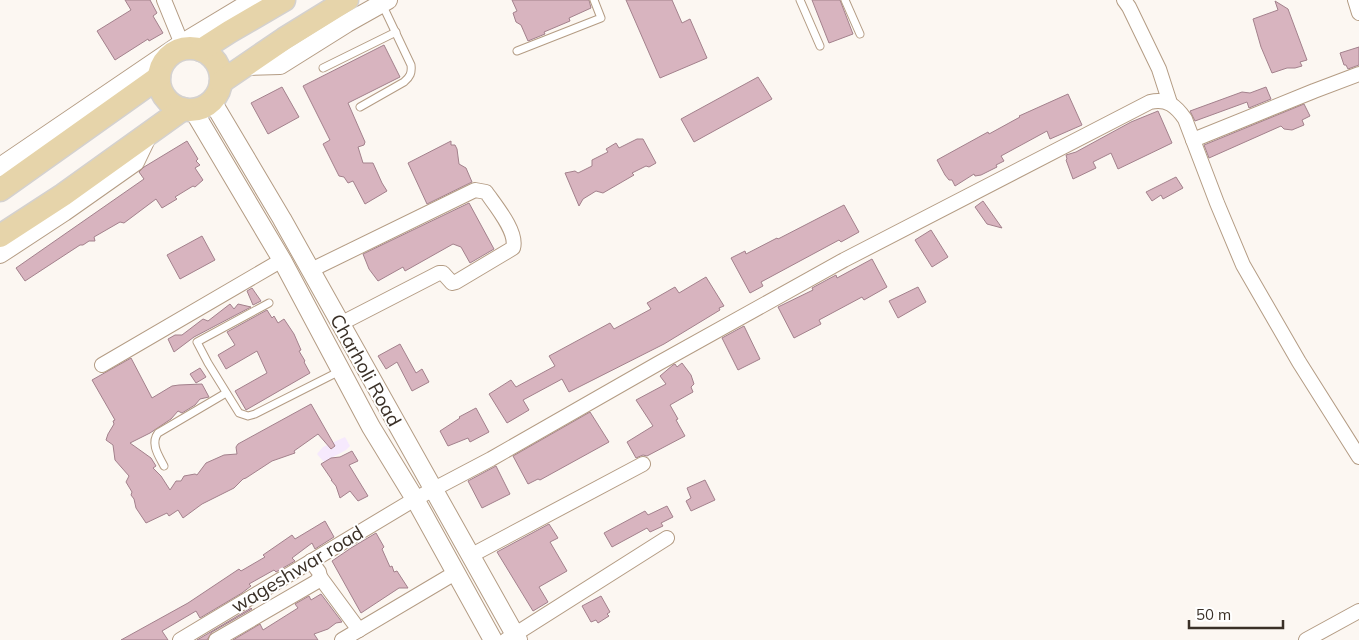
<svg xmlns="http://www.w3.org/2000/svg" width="1359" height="640" viewBox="0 0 1359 640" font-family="Mulish,sans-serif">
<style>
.medical{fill:#f6e9fd}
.building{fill:#d8b4bf;stroke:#a3818c}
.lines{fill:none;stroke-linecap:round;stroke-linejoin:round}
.service-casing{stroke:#b49c84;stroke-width:9}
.minor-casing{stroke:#b49c84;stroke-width:16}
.tertiary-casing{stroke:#b49c84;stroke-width:20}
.primary-casing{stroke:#d4d1cf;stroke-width:25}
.service{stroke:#fff;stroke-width:7}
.minor{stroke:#fff;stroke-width:14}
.tertiary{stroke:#fff;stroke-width:18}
.primary{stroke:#e6d4aa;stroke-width:22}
.labels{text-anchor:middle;stroke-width:4;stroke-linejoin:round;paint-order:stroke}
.street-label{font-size:19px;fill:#3a3027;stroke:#fff}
</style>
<rect width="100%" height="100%" fill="#fcf7f2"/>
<polygon class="medical" points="345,437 350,446 346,450 324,462 317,454 323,447"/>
<g class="building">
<polygon points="125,0 150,0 157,13 153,16 163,33 149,41 148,39 115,60 97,31 131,10"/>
<polygon points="512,0 589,0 591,8 569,18 570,21 544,32 545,34 528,41 521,25 516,22 513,13 517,11"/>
<polygon points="626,0 672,0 682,23 690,19 707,58 660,78"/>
<polygon points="812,0 840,0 853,34 829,43"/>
<polygon points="1275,1 1288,9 1307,60 1300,62 1302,66 1295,68 1287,68 1272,73 1261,47 1253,19 1278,10"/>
<polygon points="384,45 400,77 348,103 365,142 364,145 358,147 363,163 373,163 382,183 387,191 365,204 353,181 348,183 344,177 339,176 323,144 330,140 303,86"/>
<polygon points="1359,47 1359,65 1348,69 1346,65 1344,65 1340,53"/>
<polygon points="758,77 772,99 694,142 681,119"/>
<polygon points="282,87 299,117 268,134 251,103"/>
<polygon points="1266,87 1271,99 1249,108 1247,102 1195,121 1190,111 1242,92 1250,93"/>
<polygon points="1068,94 1082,125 1050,139 1047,131 1001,156 1004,161 996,165 997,167 981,175 975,176 974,174 955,186 952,180 949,180 945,175 937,160 988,132 989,134 1020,117 1019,116"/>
<polygon points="1304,104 1310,116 1302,120 1304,125 1292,130 1284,129 1281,126 1209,158 1204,145"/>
<polygon points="1158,111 1172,143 1118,169 1111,153 1093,162 1096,168 1073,179 1066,160 1067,159 1066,155 1076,152 1131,122"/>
<polygon points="637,139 643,139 656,163 649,167 646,166 632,173 634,175 603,193 596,191 583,199 579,206 565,173 575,171 578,173 592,166 592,160 608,152 606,149 616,143 619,148"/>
<polygon points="187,141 198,159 196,161 200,165 195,168 203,180 195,187 193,186 175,197 177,199 162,208 156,199 124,223 120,222 94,237 95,241 89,241 83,245 80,245 25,281 16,268 144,179 139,172 144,167"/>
<polygon points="451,141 451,145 455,145 457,149 459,164 466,168 472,182 427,204 408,163"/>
<polygon points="1176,177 1183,188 1163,199 1161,195 1152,201 1146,192"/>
<polygon points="983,201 1002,228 987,224 975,207"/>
<polygon points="469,203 494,249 470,263 461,247 453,244 405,271 403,267 378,281 369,269 363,254"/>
<polygon points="844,205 859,232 841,242 839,240 761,282 763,286 750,293 731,258 745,251 746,254 777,238 778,239"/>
<polygon points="931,230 948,257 932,267 915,240"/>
<polygon points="202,236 215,260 180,279 167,255"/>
<polygon points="872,259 887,287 864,300 862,297 819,320 821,324 794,338 778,307 813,290 812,288 836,275 837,278"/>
<polygon points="706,277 724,306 719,308 720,310 664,344 569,392 562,379 523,400 529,410 507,423 489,394 511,380 516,387 555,366 549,356 610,323 614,329 651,309 647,303 675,287 679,293"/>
<polygon points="918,287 926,302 898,318 889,301"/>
<polygon points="252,288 261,301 253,305 247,291"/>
<polygon points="230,304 234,309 238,304 251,307 194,337 174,352 168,339 175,335 182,335 203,319 208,321"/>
<polygon points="267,310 272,318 274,316 278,323 284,319 294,334 301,350 299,351 305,361 304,362 310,373 246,410 235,391 267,373 257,351 226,369 218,355 235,345 227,332"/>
<polygon points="744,326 760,359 738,370 722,338"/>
<polygon points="400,344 416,373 422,369 429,382 412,391 397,362 386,369 378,356"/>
<polygon points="131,358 152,398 172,386 179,385 202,384 209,397 200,399 195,405 182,413 178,411 171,419 150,433 130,443 151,458 156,466 153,468 161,476 170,490 176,481 181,481 184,476 195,474 197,475 206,463 224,455 237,454 236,447 238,444 311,404 335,446 331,449 318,434 294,451 295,453 272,461 246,478 243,479 234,488 202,504 183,518 178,510 169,516 167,513 146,523 136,508 134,499 131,495 132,492 126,482 129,476 115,460 113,445 106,440 108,434 114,424 113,421 115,420 92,380"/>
<polygon points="682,363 691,375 694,384 691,387 693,392 670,405 678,419 676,420 685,436 647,456 643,455 636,458 627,442 653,426 636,400 666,384 660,376 673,365 675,364 677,367"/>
<polygon points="200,368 206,377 196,383 190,374"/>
<polygon points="476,408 489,432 470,442 468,438 448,446 440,431 460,418 459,417"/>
<polygon points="590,412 609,442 540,480 538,479 528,484 513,456"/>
<polygon points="352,451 358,461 349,465 368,496 358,501 350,491 340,498 336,486 331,480 332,480 321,464 331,458 340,457"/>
<polygon points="496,466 510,494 482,508 468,481"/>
<polygon points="705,480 715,500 691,511 686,501 691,498 687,488"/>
<polygon points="667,506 673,517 661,523 663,526 650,532 647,528 612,547 604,533 645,511 648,515"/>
<polygon points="325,521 334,537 315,549 312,543 292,558 295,561 290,564 276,572 274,570 249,584 251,586 242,593 200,618 196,611 162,631 168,640 121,640 188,603 239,569 241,571 265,557 263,555 292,535 295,539"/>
<polygon points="549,524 558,538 550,542 567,571 539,587 548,602 533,611 497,552"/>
<polygon points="376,533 384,547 382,549 390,567 392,566 394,572 397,571 408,588 399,588 361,613 332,561 351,548"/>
<polygon points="321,594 342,622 336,623 328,629 314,634 318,640 233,640 260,624 263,630 298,608 295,604 309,596 311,600"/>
<polygon points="601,596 610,612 607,614 609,616 598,623 596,620 591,622 582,606"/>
<polygon points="251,608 252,609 212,632 207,640 197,640"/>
</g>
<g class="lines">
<defs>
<g id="service">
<polyline points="800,0 820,46"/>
<polyline points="845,0 860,34"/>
<polyline points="517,51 601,18 594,0"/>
<polyline points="323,68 396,32"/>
<path d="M360,107L404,82C410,77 412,73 411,65L382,4"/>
<polyline points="269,303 197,342 208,363 239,413 248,416 255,414 340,371"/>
<path d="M164,466C159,456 150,444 158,433L226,393"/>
</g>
<g id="minor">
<polyline points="164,0 184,49"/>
<polyline points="1124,0 1129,7 1159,69 1170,103"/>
<polyline points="1355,0 1359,13"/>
<polyline points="1193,140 1314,91 1359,74"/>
<path d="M311,270L475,190L486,192C495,205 518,232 513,248L456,282L452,283L443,273H439L340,324"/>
<polyline points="102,365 282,260"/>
<polyline points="470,556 643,464"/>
<polyline points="320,577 359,630"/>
<path d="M180,640L415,499L491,459L659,363L844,260L1150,102C1167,98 1176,106 1185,119L1217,203L1243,265L1299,362L1359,457"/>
<polyline points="216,640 316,582 320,577 319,572 311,561"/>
<polyline points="342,640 455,573"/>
<polyline points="506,640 667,538"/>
<polyline points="1306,640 1359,611"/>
</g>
<g id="tertiary">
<polyline points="244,66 280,65 347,23 388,0"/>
<polyline points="212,101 282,219 518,640"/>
<polyline points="193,110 282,260 371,427 415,499 493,640"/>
<polyline points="0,167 181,44 254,0"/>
<polyline points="0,254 64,212 135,162 148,135"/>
</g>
<g id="primary">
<circle cx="190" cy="79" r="31"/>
<polyline points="201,50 229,32 284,0"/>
<polyline points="221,82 284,39 347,0"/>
<polyline points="0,190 159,77"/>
<polyline points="0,236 63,195 183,109"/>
</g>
</defs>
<use href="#service" class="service-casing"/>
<use href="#minor" class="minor-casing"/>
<use href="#tertiary" class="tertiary-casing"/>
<use href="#primary" class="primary-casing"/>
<use href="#service" class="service"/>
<use href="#minor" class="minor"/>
<use href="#tertiary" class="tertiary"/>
<use href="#primary" class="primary"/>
</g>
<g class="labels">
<g class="street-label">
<text transform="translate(366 370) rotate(61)" y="7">Charholi Road</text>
<text transform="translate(297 569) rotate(-31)" y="7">wageshwar road</text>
</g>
</g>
<path d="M1189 620v8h94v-8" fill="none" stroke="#3a3027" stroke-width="2.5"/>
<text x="1196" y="620" font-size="15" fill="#3a3027" stroke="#ffffff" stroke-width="4" paint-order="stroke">50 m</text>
</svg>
